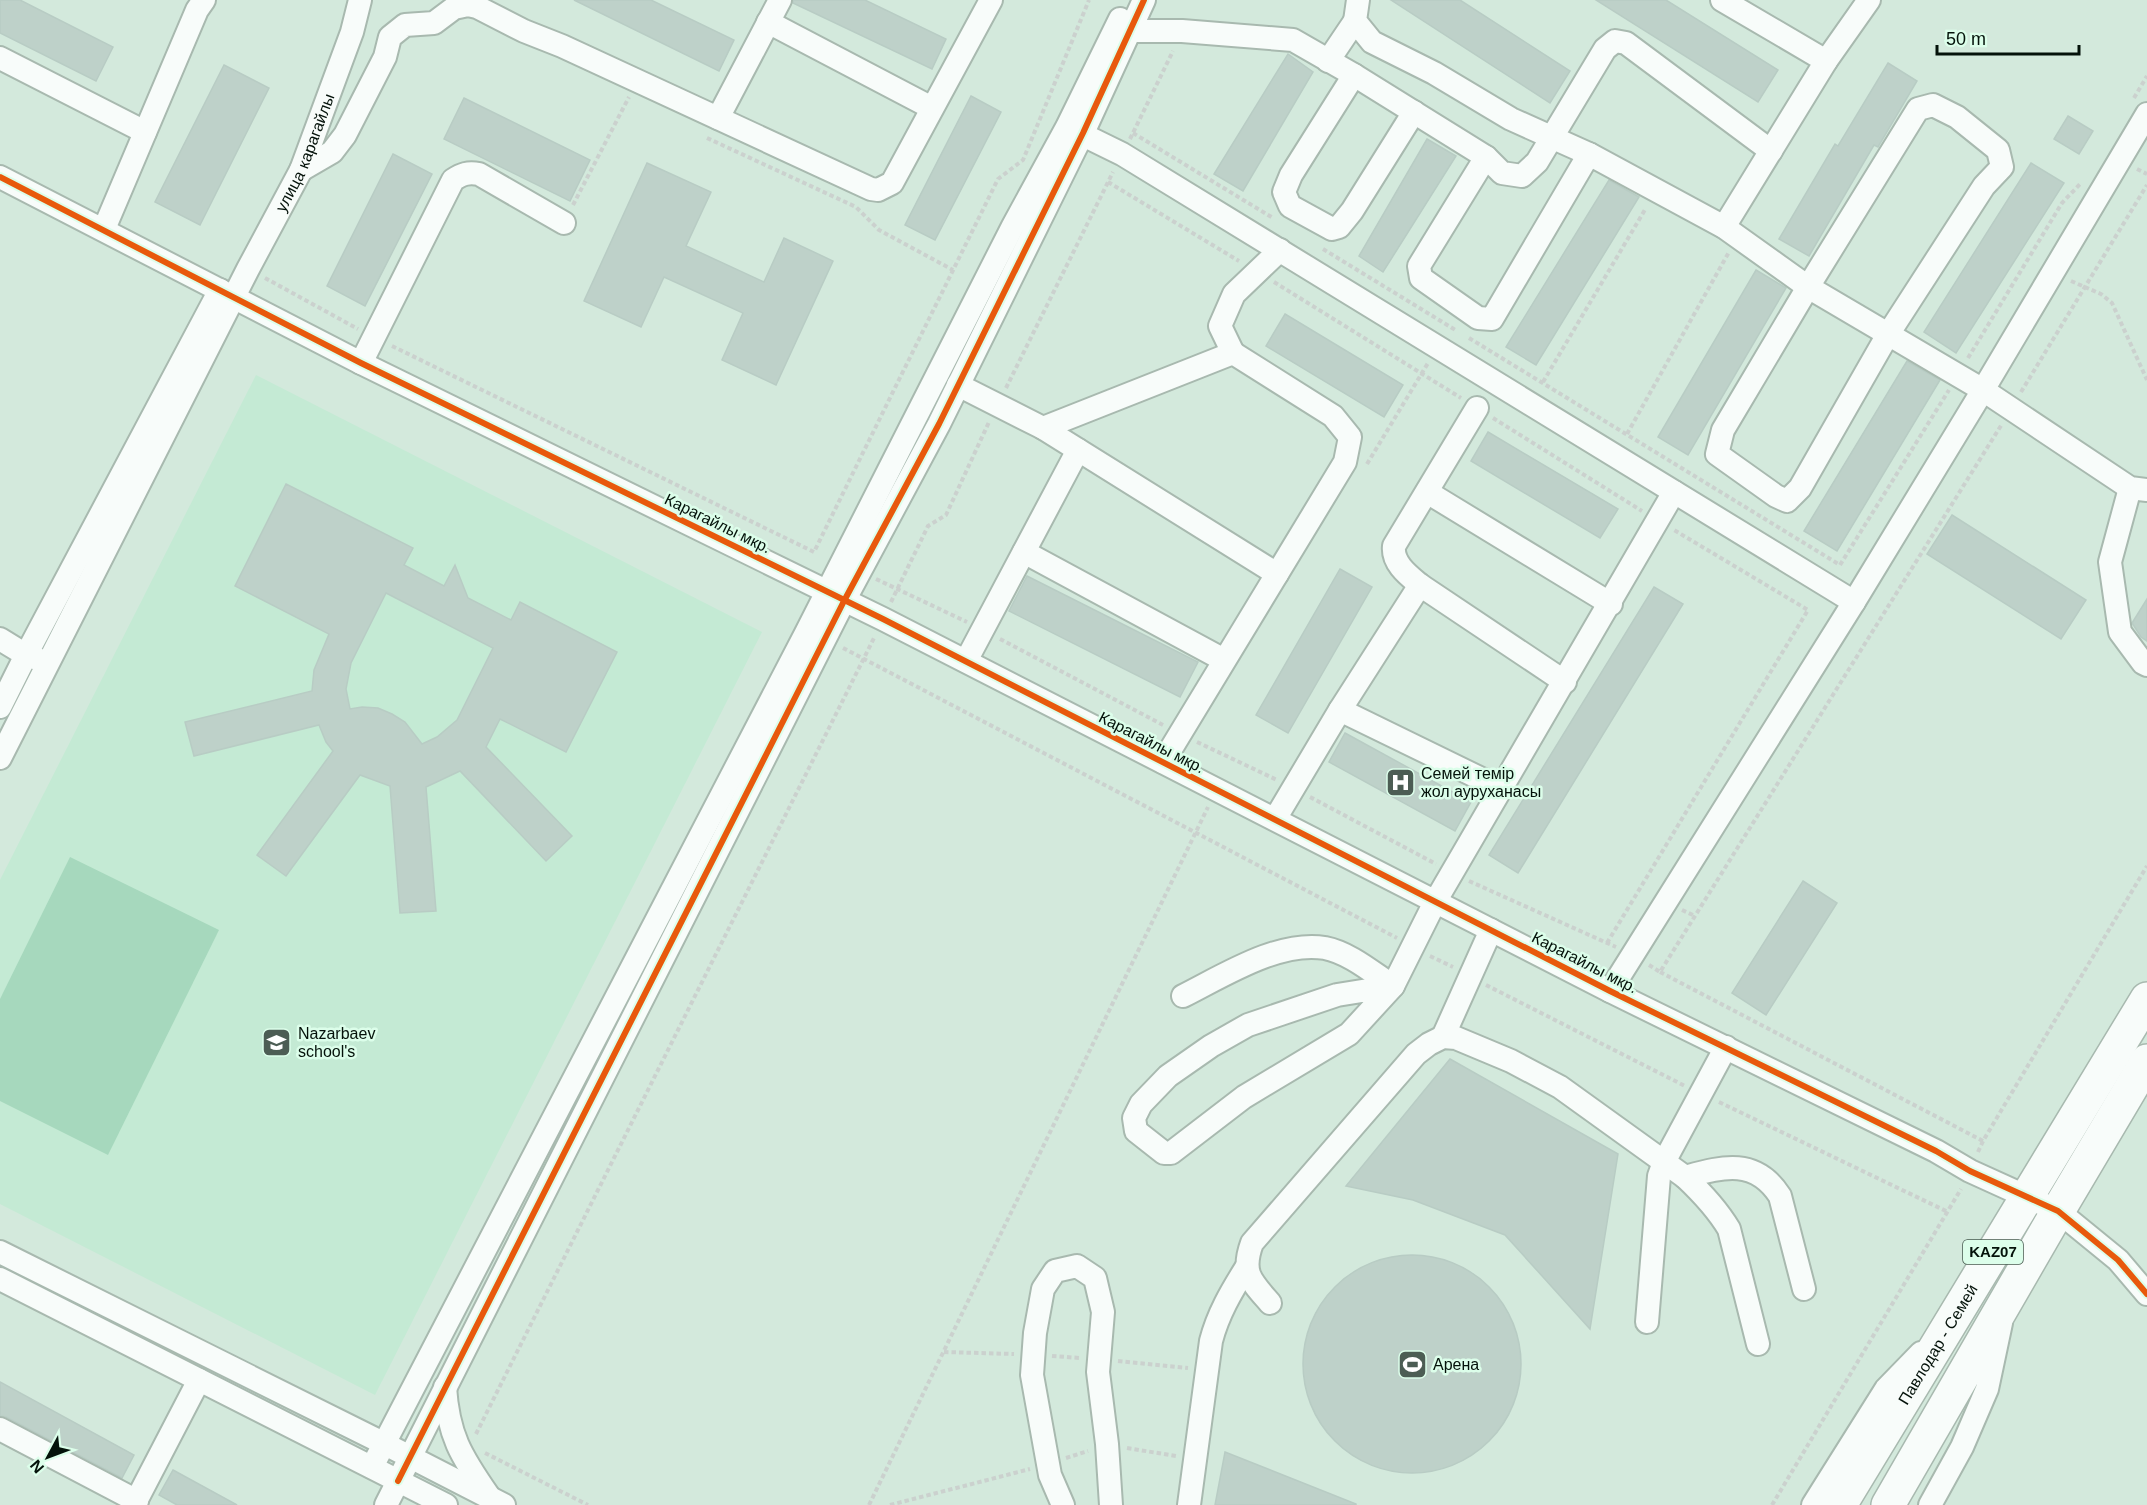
<svg xmlns="http://www.w3.org/2000/svg" width="2147" height="1505" viewBox="0 0 2147 1505" font-family="Helvetica,sans-serif">
<style>
.built{fill:#c4ead4}
.green{fill:#a6d8bd}
.building{fill:#bed1c9;stroke:#b8ccc4;stroke-width:1.5;fill-rule:evenodd}
.lines{fill:none;stroke-linecap:round;stroke-linejoin:round}
.minor-casing{stroke:#a8b9af;stroke-width:26}
.highway-casing{stroke:#a8b9af;stroke-width:36}
.path{stroke:#cbd1ce;stroke-width:4;stroke-dasharray:4.5 3;stroke-linecap:butt}
.minor{stroke:#f8fcfa;stroke-width:22}
.highway{stroke:#f8fcfa;stroke-width:33}
.cycleway-casing{stroke:#dcfeea;stroke-width:10}
.cycleway{stroke:#e8590c;stroke-width:6}
.labels{text-anchor:middle;stroke-width:5;stroke-linejoin:round;paint-order:stroke}
.shield{fill:#dcfeea;stroke:#45594d;stroke-width:1.5}
.shield-label{font-size:15px;font-weight:bold;fill:#04120a}
.street-label{font-size:16px;fill:#04120a;stroke:#dcfeea}
.poi-label{font-size:16px;fill:#04120a;stroke:#dcfeea;text-anchor:start}
</style>
<rect width="100%" height="100%" fill="#d3e9dc"/>
<polygon class="built" points="256,375 762,632 375,1395 0,1204 0,880"/>
<polygon class="green" points="70,857 219,930 108,1155 0,1101 0,999"/>
<g class="building">
<polygon points="0,0 20,0 113,47 96,81 0,33"/>
<polygon points="574,0 651,0 734,40 719,71"/>
<polygon points="793,0 865,0 946,39 932,69 793,3"/>
<polygon points="1391,0 1460,0 1570,71 1550,103"/>
<polygon points="1596,0 1666,0 1778,70 1758,102"/>
<polygon points="1288,54 1313,72 1243,191 1214,174"/>
<polygon points="1888,63 1917,81 1878,147 1874,145 1809,256 1779,239 1835,144 1838,146"/>
<polygon points="224,65 269,88 200,225 155,202"/>
<polygon points="971,96 1001,112 935,240 905,225"/>
<polygon points="464,98 590,160 570,201 444,139"/>
<polygon points="2068,116 2093,131 2079,154 2054,139"/>
<polygon points="1427,139 1456,156 1383,272 1359,256"/>
<polygon points="393,154 432,174 365,306 327,286"/>
<polygon points="647,163 711,192 686,246 764,282 784,238 833,261 776,385 722,360 743,313 664,277 641,327 584,301"/>
<polygon points="2031,163 2064,183 1956,353 1924,332"/>
<polygon points="1609,180 1639,197 1536,365 1506,347"/>
<polygon points="1756,270 1786,288 1688,455 1658,437"/>
<polygon points="1285,314 1403,385 1384,417 1266,346"/>
<polygon points="1907,361 1940,380 1837,551 1804,531"/>
<polygon points="1488,432 1618,509 1600,538 1471,461"/>
<path d="M286,484L413,548L404,565L444,586L455,565L468,598L511,620L520,602L617,652L566,752L500,719L486,747L572,836L546,861L460,771L426,787L436,911L400,913L390,786L360,775L286,876L257,855L333,751L326,742L319,725L194,756L185,722L312,691L314,670L329,634L235,586ZM386,593L493,648L457,720L437,737L422,744L405,722L392,714L378,708L362,707L350,709L346,689L351,663Z"/>
<polygon points="1952,515 2086,600 2061,639 1927,554"/>
<polygon points="1340,569 1372,587 1288,733 1256,715"/>
<polygon points="1027,576 1198,662 1180,697 1009,611"/>
<polygon points="1654,587 1683,604 1518,873 1489,855"/>
<polygon points="2147,599 2147,641 2141,637 2132,623"/>
<polygon points="1345,733 1471,802 1455,831 1329,762"/>
<polygon points="1803,881 1837,903 1766,1015 1732,993"/>
<polygon points="1450,1059 1618,1154 1590,1329 1505,1235 1413,1200 1346,1186"/>
<circle cx="1412" cy="1364" r="109"/>
<polygon points="0,1382 134,1455 122,1478 6,1417 0,1416"/>
<polygon points="1225,1452 1356,1504 1356,1505 1215,1505"/>
<polygon points="173,1470 237,1505 177,1505 159,1495"/>
</g>
<g class="lines">
<defs>
<g id="minor">
<polyline points="1358,0 1355,21 1372,42 1434,73 1511,119 1589,154 1724,227 1808,287 1983,390 2130,488 2147,490"/>
<polyline points="1722,0 1826,61 1724,227"/>
<polyline points="768,22 932,108"/>
<polyline points="1131,31 1182,31 1293,40 1354,75 1486,157 1502,173 1522,176 1537,162 1605,49 1615,41 1626,43 1771,151"/>
<polyline points="0,58 145,132"/>
<polyline points="1328,61 1355,21"/>
<polyline points="1826,61 1869,0"/>
<polyline points="1354,75 1291,175 1284,192 1290,206 1332,229 1339,227 1352,211 1414,112"/>
<polygon points="1933,105 1957,117 1998,150 2002,167 1984,186 1887,336 1800,488 1787,501 1776,496 1717,454 1723,430 1808,287 1918,109"/>
<polyline points="718,118 780,0"/>
<polyline points="1069,128 1122,154 1854,602"/>
<polyline points="1486,157 1419,266 1421,278 1478,318 1492,319 1589,154"/>
<polyline points="301,170 332,152 345,135 385,57 390,37 405,25 434,23 454,8 468,5 477,7 524,31 562,46 871,189 878,190 892,183 991,0"/>
<polyline points="0,177 361,363 883,619 1610,991 1936,1151 1970,1171 2058,1211 2118,1260 2147,1294"/>
<polyline points="104,229 197,10 204,0"/>
<polyline points="1233,353 1220,326 1234,294 1280,250"/>
<path d="M361,363L453,180C462,174 468,172 479,174L564,223"/>
<polyline points="958,385 1043,428 1277,574"/>
<path d="M1477,408L1394,546C1392,563 1408,575 1420,585L1565,682"/>
<polyline points="1043,428 1233,353 1333,416 1350,437 1345,462 1163,762"/>
<polyline points="2130,488 2110,562 2120,632 2143,663 2147,665"/>
<polyline points="1427,492 1611,604"/>
<polyline points="1024,552 1224,660"/>
<polyline points="0,639 26,655 40,660"/>
<polyline points="966,661 1078,450"/>
<polyline points="0,707 26,655 220,290"/>
<polyline points="1340,710 1502,789"/>
<path id="s1" d="M0,758L248,269L301,170L352,32L360,0"/>
<polyline points="1275,819 1340,710 1420,585"/>
<polyline points="1393,986 1337,995 1248,1025 1211,1046 1168,1076 1141,1104 1134,1118 1136,1131 1164,1153 1171,1153 1244,1097 1349,1034 1393,986 1435,902 1674,492"/>
<polyline points="1610,991 1854,602 1983,390 2147,114"/>
<path d="M1183,996C1223,976 1279,940 1325,948C1350,953 1373,973 1393,986"/>
<polyline points="1443,1037 1491,930"/>
<path d="M1685,1177C1722,1167 1755,1157 1780,1196L1804,1289"/>
<polyline points="0,1252 383,1443 504,1505"/>
<polyline points="0,1279 446,1505"/>
<path d="M1270,1303C1251,1281 1241,1273 1252,1243L1416,1054L1429,1044L1443,1037L1456,1038L1511,1061L1560,1087L1685,1177C1702,1193 1717,1209 1729,1229L1758,1344"/>
<polyline points="1647,1322 1659,1176 1664,1162 1726,1047"/>
<path d="M445,1387C448,1435 461,1456 488,1495"/>
<polyline points="0,1429 137,1501"/>
<polyline points="372,1467 806,633 1013,226 1067,127 1120,19"/>
<polyline points="134,1505 199,1380"/>
<polyline points="386,1505 844,601 939,424 1083,133 1144,0"/>
<polyline points="1063,1505 1050,1475 1032,1375 1035,1333 1043,1289 1055,1271 1077,1266 1095,1278 1103,1312 1098,1372 1107,1444 1111,1505"/>
<path d="M1189,1505L1211,1341C1218,1314 1231,1292 1246,1268"/>
<polyline points="1813,1505 1886,1389 1921,1353"/>
<polyline points="1930,1505 1962,1447 1987,1389 2001,1323"/>
</g>
<g id="highway">
<path id="s2" d="M1840,1505L2147,999"/>
<polyline points="1888,1505 2058,1211 2147,1061"/>
</g>
</defs>
<use href="#minor" class="minor-casing"/>
<use href="#highway" class="highway-casing"/>
<g class="path">
<polyline points="2134,98 2147,76"/>
<polyline points="1133,133 1273,218"/>
<polyline points="707,138 856,207 879,230 953,270"/>
<polyline points="1130,139 1173,51"/>
<polyline points="2137,169 2147,174"/>
<polyline points="1108,182 1239,261"/>
<polyline points="573,205 629,97"/>
<polyline points="1323,249 1457,331"/>
<polyline points="265,278 358,329"/>
<polyline points="2071,281 2101,294 2112,303 2147,380"/>
<polyline points="1274,282 1461,398"/>
<polyline points="1469,338 1840,565 1949,390"/>
<polyline points="392,346 814,552 998,179 1023,160 1089,0"/>
<polyline points="1968,358 2062,203 2081,183"/>
<polyline points="1543,382 1646,208"/>
<polyline points="1006,388 1113,172"/>
<polyline points="2021,392 2147,185"/>
<polyline points="1493,418 1642,511"/>
<polyline points="1627,434 1729,252"/>
<polyline points="1367,464 1428,363"/>
<polyline points="876,579 967,622"/>
<polyline points="891,602 928,526 946,515 989,422"/>
<polyline points="1000,639 1163,725"/>
<polyline points="843,648 1397,938"/>
<polyline points="1197,742 1277,780"/>
<polyline points="1310,797 1436,864"/>
<polyline points="1469,881 1616,947"/>
<polyline points="1682,910 1695,916"/>
<polyline points="1607,943 1808,610 1674,530"/>
<polyline points="1430,956 1453,967"/>
<polyline points="1649,965 1660,972 2002,424"/>
<polyline points="1660,972 1983,1141"/>
<polyline points="1486,985 1685,1086"/>
<polyline points="1719,1102 1948,1212"/>
<polyline points="1978,1152 1983,1141 2147,866"/>
<polyline points="944,1352 1014,1354"/>
<polyline points="1052,1356 1080,1358"/>
<polyline points="1118,1361 1188,1368"/>
<polyline points="476,1434 875,636"/>
<polyline points="1127,1448 1176,1456"/>
<polyline points="485,1453 588,1505"/>
<polyline points="1066,1458 1088,1451"/>
<polyline points="869,1505 1208,807"/>
<polyline points="890,1505 1030,1469"/>
<polyline points="1772,1505 1961,1189"/>
</g>
<use href="#minor" class="minor"/>
<use href="#highway" class="highway"/>
<defs>
<g id="cycleway">
<polyline points="0,177 361,363 883,619 1610,991 1936,1151 1970,1171 2058,1211 2118,1260 2147,1294"/>
<polyline points="398,1481 844,601 939,424 1083,133 1144,0"/>
</g>
</defs>
<use href="#cycleway" class="cycleway-casing"/>
<use href="#cycleway" class="cycleway"/>
</g>
<defs>
<symbol id="hospital-square" viewBox="-11 -11 22 22"><rect x="-9" y="-9" width="18" height="18" rx="4" fill="#4c5d54" stroke="#dcfeea"/><path d="M-5-5h3v3.5h4V-5h3V5h-3V1.5h-4V5h-3Z" fill="#fff"/></symbol>
<symbol id="school-square" viewBox="-11 -11 22 22"><rect x="-9" y="-9" width="18" height="18" rx="4" fill="#4c5d54" stroke="#dcfeea"/><path d="M0-5L7-2L0 1L-7-2ZM-4 1L0 2.5L4 1V4Q0 6-4 4Z" fill="#fff"/></symbol>
<symbol id="stadium-square" viewBox="-11 -11 22 22"><rect x="-9" y="-9" width="18" height="18" rx="4" fill="#4c5d54" stroke="#dcfeea"/><path d="M0-5a6.5 5 0 1 0 0 10a6.5 5 0 1 0 0-10ZM-3.5-1.8h7v3.6h-7Z" fill="#fff"/></symbol>
</defs>
<g fill-rule="evenodd">
<use href="#hospital-square" x="1384" y="766" width="33" height="33"/>
<use href="#school-square" x="260" y="1026" width="33" height="33"/>
<use href="#stadium-square" x="1396" y="1348" width="33" height="33"/>
</g>
<g class="labels">
<rect class="shield" x="1963" y="1240" width="60" height="24" rx="4.5"/>
<g class="shield-label">
<text x="1993" y="1257">KAZ07</text>
</g>
<g class="street-label">
<text dy="6" stroke="none"><textPath href="#s1" startOffset="678">улица карагайлы</textPath></text>
<text transform="translate(718 523) rotate(26)" y="6">Карагайлы мкр.</text>
<text transform="translate(1152 742) rotate(27)" y="6">Карагайлы мкр.</text>
<text transform="translate(1585 962) rotate(27)" y="6">Карагайлы мкр.</text>
<text dy="6" stroke="none"><textPath href="#s2" startOffset="188">Павлодар - Семей</textPath></text>
</g>
<g class="poi-label">
<text x="1421" y="779">Семей темір<tspan x="1421" dy="18">жол ауруханасы</tspan></text>
<text x="298" y="1039">Nazarbaev<tspan x="298" dy="18">school's</tspan></text>
<text x="1433" y="1370">Арена</text>
</g>
</g>
<g transform="translate(48 1457) rotate(229)" stroke="#dcfeea" stroke-width="4.5" paint-order="stroke">
<path d="M0-4.5L10 22L0 15L-10 22Z" fill="#04120a"/>
<text y="-9" font-size="16" font-weight="bold" text-anchor="middle" fill="#04120a">N</text>
</g>
<path d="M1937 45v9h142v-9" fill="none" stroke="#04120a" stroke-width="3"/>
<text x="1946" y="45" font-size="18" fill="#04120a" stroke="#dcfeea" stroke-width="4.5" paint-order="stroke">50 m</text>
</svg>
